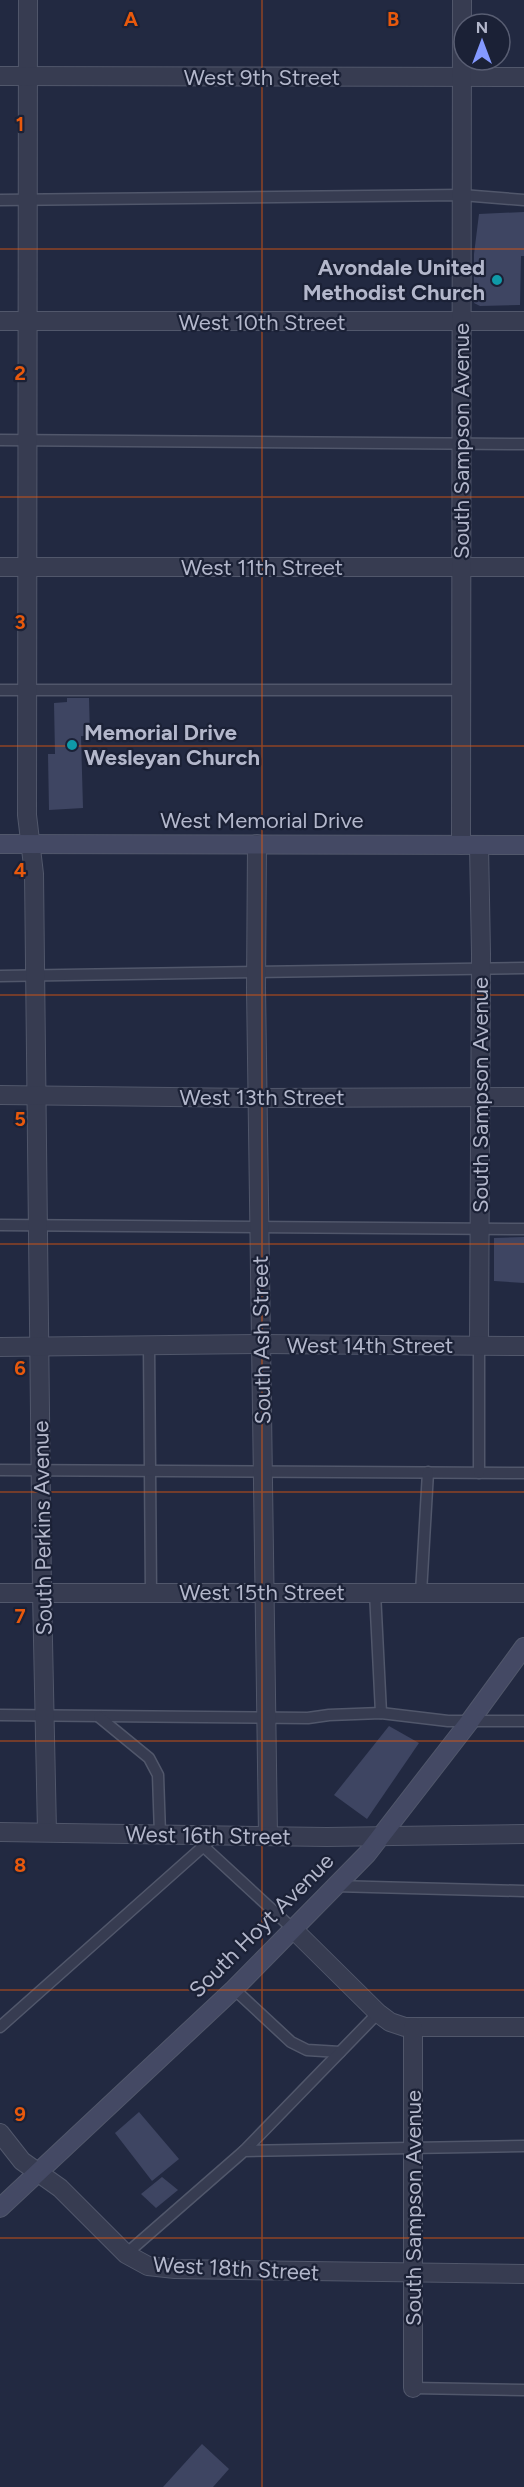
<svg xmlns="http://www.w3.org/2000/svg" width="524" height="2487" viewBox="0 0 524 2487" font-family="Figtree,sans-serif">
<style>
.building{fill:#3e4562}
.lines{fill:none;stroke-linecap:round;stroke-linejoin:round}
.lane-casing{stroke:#51576b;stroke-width:13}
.street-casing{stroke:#51576b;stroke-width:20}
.secondary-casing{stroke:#51576b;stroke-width:20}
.lane{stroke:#373c51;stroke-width:10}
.street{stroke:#373c51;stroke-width:18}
.secondary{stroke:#444964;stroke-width:18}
.grid{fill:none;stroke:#e8590c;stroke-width:1.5;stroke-opacity:0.55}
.culture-dot{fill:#0f9aa8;stroke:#1b2136;stroke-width:2}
.labels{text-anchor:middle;stroke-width:4.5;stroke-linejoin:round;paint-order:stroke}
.street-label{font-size:22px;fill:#b3b7cb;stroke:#1b2136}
.poi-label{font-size:22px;font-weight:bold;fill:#b3b7cb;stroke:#1b2136;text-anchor:end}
.grid-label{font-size:20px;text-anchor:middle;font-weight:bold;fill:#e8590c;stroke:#1b2136;stroke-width:4.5;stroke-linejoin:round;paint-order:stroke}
</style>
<rect width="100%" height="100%" fill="#222941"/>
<g class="building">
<polygon points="524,212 524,256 521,256 520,305 480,306 474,303 474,254 479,214"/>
<polygon points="67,698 89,698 90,736 81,736 83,808 49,810 48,754 55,754 54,703 67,702"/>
<polygon points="524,1237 524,1283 494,1281 494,1238"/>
<polygon points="389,1726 419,1743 367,1819 334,1795"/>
<polygon points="139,2112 179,2159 152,2181 115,2133"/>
<polygon points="162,2177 178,2190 156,2208 141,2194"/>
<polygon points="202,2444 229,2469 213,2487 163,2487"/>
</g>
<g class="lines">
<defs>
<g id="lane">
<polyline points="0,200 462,195 524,200"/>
<polyline points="0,440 524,444"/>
<polyline points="0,690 461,690"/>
<polyline points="0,976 524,968"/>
<polyline points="0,1225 524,1229"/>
<polyline points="149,1346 151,1593"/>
<polyline points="0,1470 524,1473"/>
<polyline points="479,1473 479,1345"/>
<polyline points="375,1592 381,1713"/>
<polyline points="421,1593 428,1472"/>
<polyline points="0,1715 308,1718 329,1715 381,1713 448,1721 524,1721"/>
<polyline points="99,1717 149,1758 158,1775 160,1834"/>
<polyline points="203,1846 293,1929"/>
<polyline points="335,1886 524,1891"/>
<polyline points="234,1989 291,2042 307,2050 340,2052"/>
<polyline points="0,2027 215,1836"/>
<polyline points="244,2151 378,2013"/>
<polyline points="126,2254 244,2151 524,2146"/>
<polyline points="413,2388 524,2390"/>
</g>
<g id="street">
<polyline points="28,0 27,815 34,874 42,1593 47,1832"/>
<polyline points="0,76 524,77"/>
<polyline points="0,321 524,321"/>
<polyline points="0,567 524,567"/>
<polyline points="257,844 256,988 268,1836"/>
<polyline points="461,845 462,0"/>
<polyline points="479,845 481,954 479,1345"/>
<polyline points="0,1095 259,1098 524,1097"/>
<polyline points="0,1347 261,1344 524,1346"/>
<polyline points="0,1593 524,1593"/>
<polyline points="0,1832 327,1837 524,1834"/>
<polyline points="293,1929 378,2013 390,2022 405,2027 524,2027"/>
<polyline points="413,2027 413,2388"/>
<polyline points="0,2133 22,2161 60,2188 126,2254 148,2266 175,2269 524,2274"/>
</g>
<g id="secondary">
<polyline points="0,844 524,845"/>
<polyline points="0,2208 234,1989 367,1854 470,1721 524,1647"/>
</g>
</defs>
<use href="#lane" class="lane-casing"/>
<use href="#street" class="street-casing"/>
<use href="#secondary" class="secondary-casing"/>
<use href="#lane" class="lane"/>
<use href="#street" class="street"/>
<use href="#secondary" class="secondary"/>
</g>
<path class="grid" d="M262,0V2487M0,249H524M0,497H524M0,746H524M0,995H524M0,1244H524M0,1492H524M0,1741H524M0,1990H524M0,2238H524"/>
<g class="culture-dot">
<circle cx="497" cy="280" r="6"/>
<circle cx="72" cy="745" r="6"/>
</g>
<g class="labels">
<g class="street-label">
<text x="262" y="85">West 9th Street</text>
<text x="262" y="330">West 10th Street</text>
<text transform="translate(461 441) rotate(-90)" y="8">South Sampson Avenue</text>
<text x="262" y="575">West 11th Street</text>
<text x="262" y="828">West Memorial Drive</text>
<text transform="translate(480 1095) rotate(-90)" y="8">South Sampson Avenue</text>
<text x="262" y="1105">West 13th Street</text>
<text transform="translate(261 1340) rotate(-91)" y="8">South Ash Street</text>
<text x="370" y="1353">West 14th Street</text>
<text transform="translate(42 1528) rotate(-91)" y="8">South Perkins Avenue</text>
<text x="262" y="1600">West 15th Street</text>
<text transform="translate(208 1835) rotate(1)" y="8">West 16th Street</text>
<text transform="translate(261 1925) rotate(-45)" y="8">South Hoyt Avenue</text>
<text transform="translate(413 2208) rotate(-90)" y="8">South Sampson Avenue</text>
<text transform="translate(236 2268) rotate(3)" y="8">West 18th Street</text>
</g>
<g class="poi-label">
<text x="485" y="275">Avondale United<tspan x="485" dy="25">Methodist Church</tspan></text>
<text x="84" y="740" text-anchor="start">Memorial Drive<tspan x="84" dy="25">Wesleyan Church</tspan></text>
</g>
</g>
<g class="grid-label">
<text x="131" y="26">A</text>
<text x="393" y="26">B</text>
<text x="20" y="131">1</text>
<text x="20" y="380">2</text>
<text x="20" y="629">3</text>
<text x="20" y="877">4</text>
<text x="20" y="1126">5</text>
<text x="20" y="1375">6</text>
<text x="20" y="1623">7</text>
<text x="20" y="1872">8</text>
<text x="20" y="2121">9</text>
</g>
<g transform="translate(482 42)"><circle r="28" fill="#1b2136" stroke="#585d72" stroke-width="1.5"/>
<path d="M0-4.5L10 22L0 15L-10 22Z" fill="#8499ff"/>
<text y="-9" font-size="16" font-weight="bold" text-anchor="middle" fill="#b3b7cb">N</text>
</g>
</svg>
